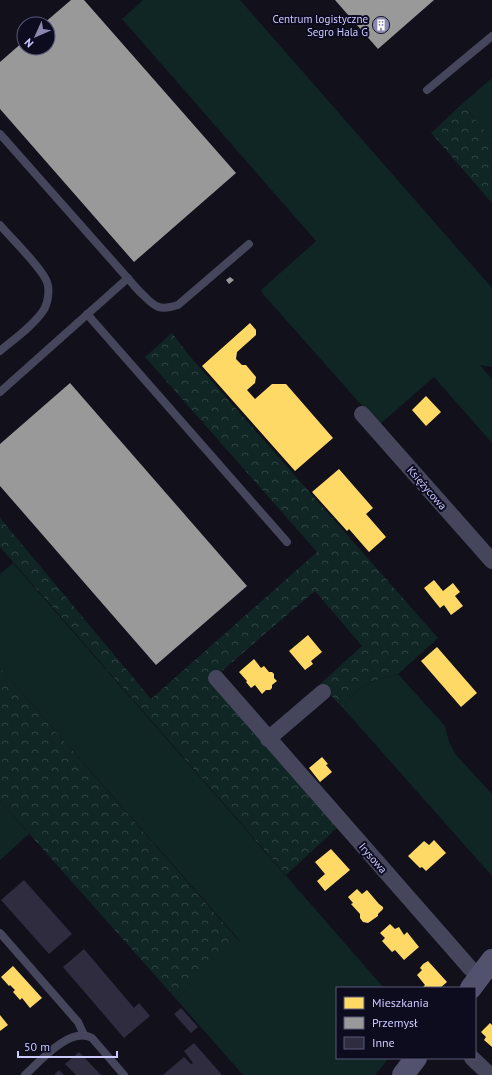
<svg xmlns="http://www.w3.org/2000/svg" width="492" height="1075" viewBox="0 0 492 1075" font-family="'PT Sans',sans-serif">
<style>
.green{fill:#0f2624}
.forest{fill:url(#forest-crowns)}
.homes{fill:#ffd966}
.industry{fill:#999}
.building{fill:#2e2c3e}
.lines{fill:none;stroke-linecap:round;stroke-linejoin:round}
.lane{stroke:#45465c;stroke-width:8}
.street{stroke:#45465c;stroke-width:16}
.secondary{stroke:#52526f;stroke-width:22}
.labels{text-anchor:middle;stroke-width:4;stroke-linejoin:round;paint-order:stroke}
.poi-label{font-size:11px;fill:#cbc9ff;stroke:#0d0c1f;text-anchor:end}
.street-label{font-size:11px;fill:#cbc9ff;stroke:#0d0c1f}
</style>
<defs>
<pattern id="forest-crowns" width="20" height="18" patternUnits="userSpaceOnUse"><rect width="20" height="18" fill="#0f2624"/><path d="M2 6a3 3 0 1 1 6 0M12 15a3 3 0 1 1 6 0" fill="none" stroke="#314445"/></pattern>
</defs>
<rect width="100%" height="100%" fill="#11101b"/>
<g class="green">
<polygon points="143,0 240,0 492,288 492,367 480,365 492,379 492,443 434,377 379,425 263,294 261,290 316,241 122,19"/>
<polygon points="492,78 492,139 462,104"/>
<polygon points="13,563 384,988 337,988 337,1058 389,1058 375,1075 243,1075 176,999 240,941 0,668 0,574"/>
<polygon points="398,674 445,726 449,742 456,755 492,794 492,876 342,707 360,688 370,682"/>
<polygon points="0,801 29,834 0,860"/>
</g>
<g class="forest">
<polygon points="462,104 492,139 492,203 431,133"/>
<polygon points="172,333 188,354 438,638 398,674 370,682 360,688 342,707 320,684 362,646 315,591 209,682 337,828 286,875 0,547 0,518 151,699 317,552 145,357"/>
<polygon points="0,668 240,942 176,999 0,801"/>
</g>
<g class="homes">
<polygon points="250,323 256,330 256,335 237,352 236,359 242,365 246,365 256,377 255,383 247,390 255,399 272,384 286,384 333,438 295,471 202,366"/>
<polygon points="426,396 441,412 426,426 412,410"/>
<polygon points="339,469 373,508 366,514 386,537 369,552 349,529 347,531 312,492"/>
<polygon points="434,580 443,591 453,583 460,592 455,596 463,606 451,615 444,605 440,608 424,588"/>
<polygon points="308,635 322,652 311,661 313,664 305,670 289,651"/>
<polygon points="437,647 477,693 461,707 421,661"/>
<polygon points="254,659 261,668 264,666 269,672 272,672 274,674 274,678 277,681 272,685 272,688 270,690 266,690 262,694 255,685 251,688 246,682 247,681 239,672"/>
<polygon points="322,757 328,764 326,765 332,772 320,782 309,768"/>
<polygon points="434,840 446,853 426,871 422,867 420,868 408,856 424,841 429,845"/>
<polygon points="331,849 350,870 325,891 317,881 325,874 315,862"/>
<polygon points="357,889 362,894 367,890 379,904 383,907 383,909 378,914 378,916 368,923 363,922 360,918 360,914 351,904 353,903 348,897"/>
<polygon points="390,924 395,929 399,927 404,935 407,932 419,947 404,960 395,950 392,952 382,941 385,938 380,933"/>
<polygon points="428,961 447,982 440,988 422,988 425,985 417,975 422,970 420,968 423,964"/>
<polygon points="13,966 42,998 30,1008 22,998 20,1000 13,992 15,990 10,985 9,986 1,977"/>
<polygon points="0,1015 8,1025 0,1031"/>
<polygon points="490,1023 492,1025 492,1047 484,1040 486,1037 481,1032"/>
</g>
<g class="industry">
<polygon points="71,0 84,0 236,173 134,262 0,109 0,62 24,41 24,48 48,48 48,24 43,24"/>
<polygon points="335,0 434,0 378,49"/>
<polygon points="230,277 234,280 229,284 226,280"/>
<polygon points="70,383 247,586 156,665 0,486 0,444"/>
</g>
<g class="building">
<polygon points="24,880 72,934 49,954 1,900"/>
<polygon points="84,949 134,1008 139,1003 150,1016 124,1038 63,967"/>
<polygon points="181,1008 198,1027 191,1033 174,1014"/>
<polygon points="194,1043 222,1075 163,1075 184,1057 191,1064 193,1063 184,1051"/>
<polygon points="79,1052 101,1075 76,1075 65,1064"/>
<polygon points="59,1070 64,1075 54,1075"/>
</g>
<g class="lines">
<g class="lane">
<polyline points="427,90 492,36"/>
<path d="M0,134L139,291C154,305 156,312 178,305L249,244"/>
<path d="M0,225C11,238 42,268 47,282C50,290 48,304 43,311C32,327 14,339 0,351"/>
<polyline points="87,314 287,542"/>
<polyline points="0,392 128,278"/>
<polyline points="0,933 78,1022 84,1035"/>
<path d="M25,1075C40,1061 70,1026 92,1038L124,1075"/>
</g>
<g class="street">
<polyline points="362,414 492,561"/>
<polyline points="216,678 470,968 480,976"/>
<polyline points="268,739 323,692"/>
<polyline points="472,1058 490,1075"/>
</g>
<g class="secondary">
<polyline points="471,988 492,960"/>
<polyline points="403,1075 416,1058"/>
</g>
</g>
<defs>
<symbol id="building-disc" viewBox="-11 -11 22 22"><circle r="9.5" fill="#8a88af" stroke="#0d0c1f"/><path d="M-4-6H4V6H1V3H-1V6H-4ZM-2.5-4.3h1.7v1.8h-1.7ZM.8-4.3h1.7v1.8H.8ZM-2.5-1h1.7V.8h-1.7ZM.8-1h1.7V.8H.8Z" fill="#fff"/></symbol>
</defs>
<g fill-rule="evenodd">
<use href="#building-disc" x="371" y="15" width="20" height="20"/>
</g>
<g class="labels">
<g class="poi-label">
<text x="368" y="23">Centrum logistyczne<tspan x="368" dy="13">Segro Hala G</tspan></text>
</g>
<g class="street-label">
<text transform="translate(427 488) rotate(49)" y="4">Księżycowa</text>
<text transform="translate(373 858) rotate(49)" y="4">Irysowa</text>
</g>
</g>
<rect x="336" y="987" width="140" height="72" fill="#0d0c1f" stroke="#595879"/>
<rect x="344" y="997" width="20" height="12" fill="#ffd966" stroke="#595879"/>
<text x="372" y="1007" font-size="12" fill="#cbc9ff">Mieszkania</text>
<rect x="344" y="1017" width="20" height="12" fill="#999999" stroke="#595879"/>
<text x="372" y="1027" font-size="12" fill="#cbc9ff">Przemysł</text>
<rect x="344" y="1037" width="20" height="12" fill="#2e2c3e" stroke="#595879"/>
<text x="372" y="1047" font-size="12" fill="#cbc9ff">Inne</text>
<g transform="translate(36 36) rotate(225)"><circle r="19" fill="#0d0c1f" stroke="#595879"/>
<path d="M0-3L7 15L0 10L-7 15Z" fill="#8a88af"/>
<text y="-6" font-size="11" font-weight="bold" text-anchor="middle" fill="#cbc9ff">N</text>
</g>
<path d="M18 1051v6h99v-6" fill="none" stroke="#cbc9ff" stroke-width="2"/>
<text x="24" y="1051" font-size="12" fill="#cbc9ff" stroke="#0d0c1f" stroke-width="3" paint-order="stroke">50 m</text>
</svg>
